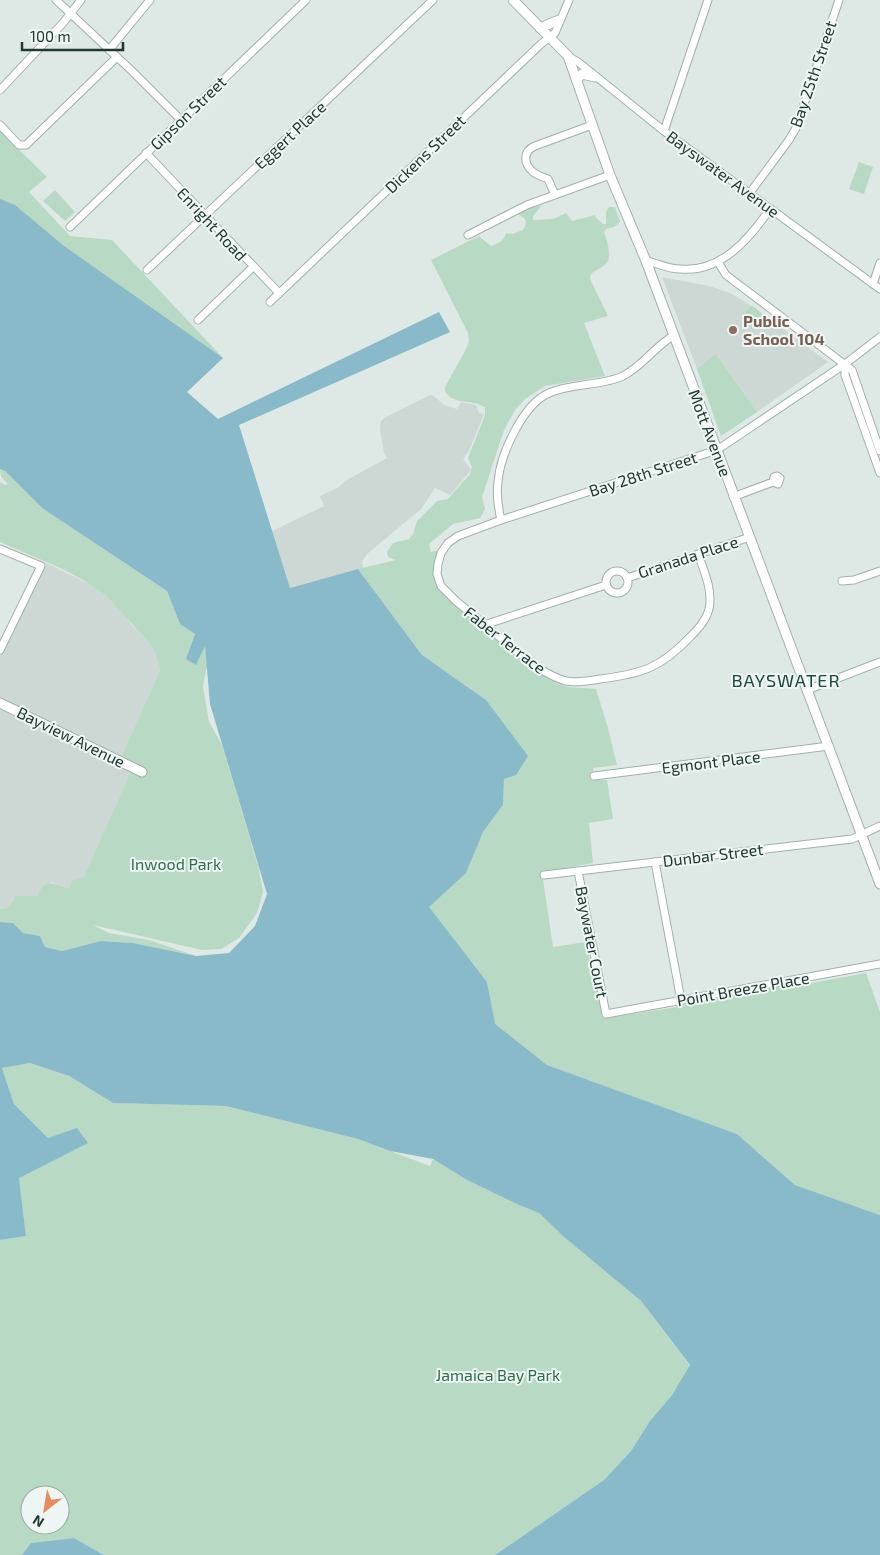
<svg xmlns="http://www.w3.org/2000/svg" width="880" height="1555" viewBox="0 0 880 1555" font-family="'Exo 2',sans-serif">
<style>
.built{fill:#cdd8d4}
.green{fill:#b8d9c4;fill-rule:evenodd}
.water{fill:#89baca}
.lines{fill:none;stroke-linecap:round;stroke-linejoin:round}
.minor-casing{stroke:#a2b0ac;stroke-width:9}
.tertiary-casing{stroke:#a2b0ac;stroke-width:11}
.minor{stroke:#fff;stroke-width:7}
.tertiary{stroke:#fff;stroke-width:9}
.education-dot{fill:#8d6e63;stroke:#eef6f3;stroke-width:2}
.labels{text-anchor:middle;stroke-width:4;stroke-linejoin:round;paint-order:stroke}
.street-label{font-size:16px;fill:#213733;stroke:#eef6f3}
.education-label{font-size:16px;font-weight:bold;fill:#785e54;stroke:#eef6f3;text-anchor:start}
.park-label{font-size:16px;fill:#2e6a4b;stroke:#eef6f3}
.neighbourhood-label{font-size:18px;letter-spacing:1px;fill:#1f4741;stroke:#eef6f3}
</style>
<rect width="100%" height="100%" fill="#dee9e5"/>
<g class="built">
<polygon points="662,277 709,286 730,293 752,306 828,362 757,412 717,355 697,369"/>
<polygon points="430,395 434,396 444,405 457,409 461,402 476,405 479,413 484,414 469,451 463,459 471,470 450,495 435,488 421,509 367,554 362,562 363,568 290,588 272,531 324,506 320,496 339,487 345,481 387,458 384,453 380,429 381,421 386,417"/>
<polygon points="44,562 95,587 118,606 131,624 152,645 157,655 160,670 119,762 132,769 83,878 78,878 71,888 66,889 52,882 45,885 38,896 20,896 13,899 7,908 0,909 0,653"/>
</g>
<g class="green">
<polygon points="0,131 47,177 29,192 70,236 112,240 223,358 189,389 0,235"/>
<polygon points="859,162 873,167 864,194 849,189"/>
<polygon points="55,190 75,212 65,221 43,201"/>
<path d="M542,205L533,216V220L553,219L566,213L572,221L595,215L596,218L603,224H606C607,217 604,212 609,207H615L620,222L614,227L606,229L604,232C607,239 611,254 608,261C605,267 595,270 591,274L590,279L608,316L584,323L605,376L545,386L525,399L515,410L504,430L482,497L485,509L480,518L453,524L429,544L431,552L440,550V590L444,595L531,669L558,684L568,687L596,689L608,728L617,765L593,768L594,780H607L613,819L589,823L593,863L542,872L553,947L586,942L604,1018L671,1008L792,984L796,986L866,973L880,1012V1215L795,1185L737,1134L547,1065L494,1024L487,982L428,907L466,872L483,832L503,805L504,779L486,700L422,655L358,569L396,560L388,557L387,552L393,543L409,539L413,534L417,521L437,501L448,499L470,474L472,467L468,458L485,415V407C481,406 477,403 474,403C463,401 451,402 445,391V387L465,351L469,342L468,333L431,260L479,236L491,246C499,243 504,241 506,233L512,234L523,230L526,224L525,219L518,214L530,208Z"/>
<polygon points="752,306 770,319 757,328 750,325 746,317 742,314"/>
<polygon points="716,354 757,412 721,436 697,369"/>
<path d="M0,469L5,471L42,508L167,591L180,624L195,634L186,659L205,645L207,666L203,687L209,722L222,745L259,869L263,892L257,913L239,938L221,949L202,950L93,925L109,933L149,940L196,956L133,943L101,941L62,951L45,947L40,936L23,933L13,923L0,922V909L7,908L16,896H38C44,878 53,883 66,888H70C71,879 75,878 83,878L132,769L119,762L160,670C156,646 148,642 133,625C120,611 111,598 94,587C66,568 31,556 0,542V482L5,485L8,484L1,476Z"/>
<path d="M30,1063L69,1076L113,1103L226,1106L358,1139L430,1166L433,1159L467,1180L519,1205L539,1213L564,1237L641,1301L690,1366L672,1395L650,1421L631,1451L604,1480L495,1555H104L74,1538L31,1543L22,1555H0V1240L26,1236L19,1178L77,1129L48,1138L14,1104L2,1068ZM30,1495H60V1525H30Z"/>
</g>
<g class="water">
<polygon points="0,199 15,205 64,246 223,358 187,392 218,419 439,312 450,332 239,425 290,588 358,569 422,655 486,700 528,756 516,775 504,779 503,805 483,832 466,873 429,907 487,982 495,1024 547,1065 737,1134 795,1185 880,1215 880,1555 495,1555 604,1480 631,1451 650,1421 672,1395 690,1365 641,1301 564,1237 539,1213 519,1205 467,1180 433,1159 390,1151 358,1139 226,1106 113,1103 69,1076 30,1063 2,1068 14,1104 48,1138 77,1128 88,1143 19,1178 26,1236 0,1240 0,922 13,923 23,933 40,936 45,947 62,951 101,941 133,943 196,956 229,953 255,926 267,894 210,704 205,646 196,665 186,659 195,634 180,624 167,591 42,508 5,471 0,469"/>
<polygon points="74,1538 104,1555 22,1555 31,1543"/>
</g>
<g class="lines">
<defs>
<g id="minor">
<polyline points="56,0 132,71 181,120"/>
<polyline points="109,50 150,0"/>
<polyline points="568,56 578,62 664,131 880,289"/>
<polyline points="0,90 63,23 81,0"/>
<polyline points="0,125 19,145 26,145 117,57"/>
<polyline points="664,131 708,0"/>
<polyline points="146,153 279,293"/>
<polyline points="749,194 789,140 796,128 839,0"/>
<path d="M555,195L548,179C543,177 537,175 533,172C523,163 523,151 535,146L592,125"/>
<polyline points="70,227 306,0"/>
<polyline points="468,235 527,205 610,175"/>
<path d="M646,261C657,263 668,269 680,269C721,273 749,239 770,209"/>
<polyline points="718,262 726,275 852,370 880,451"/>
<polyline points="147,270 433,0"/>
<polyline points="873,284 880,263"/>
<polyline points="270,302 541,44 555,33 569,0"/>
<polyline points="198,320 253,267"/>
<polyline points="845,364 845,375 880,473"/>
<polyline points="733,497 773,482 778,484 780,478 777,476 774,477 773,482"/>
<path d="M501,520C498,507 496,495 498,482C500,455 523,404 549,393C572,383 602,386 623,376C643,366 654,347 673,336"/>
<polyline points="0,549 41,566 0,650"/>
<path d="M698,554C704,571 713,590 709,609C706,621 698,629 690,637C661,668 641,674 600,679C589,681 576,683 566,681C553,678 542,670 532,664L456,601L441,586L437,574L438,564L441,553L448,543L458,536L501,520L717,450L845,364L880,337"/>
<circle cx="617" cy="582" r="11"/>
<polyline points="627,578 750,537"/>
<polyline points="842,581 854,580 880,571"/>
<polyline points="484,625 606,585"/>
<polyline points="807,690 880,662"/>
<polyline points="594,776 829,746"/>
<polyline points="655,862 681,1000"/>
<polyline points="578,871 606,1014 880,964"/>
<polyline points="544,875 852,839 880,826"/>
</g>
<g id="tertiary">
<polyline points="513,0 568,56 610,175 646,261 880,884"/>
<polyline points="540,28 559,20"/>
<polyline points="577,79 582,74 595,77"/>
<polyline points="0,703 142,772"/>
</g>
</defs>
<use href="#minor" class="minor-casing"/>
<use href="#tertiary" class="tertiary-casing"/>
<use href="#minor" class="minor"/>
<use href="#tertiary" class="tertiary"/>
</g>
<circle class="education-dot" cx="733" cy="330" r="5"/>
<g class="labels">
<g class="street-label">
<text transform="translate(813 74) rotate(-71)" y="6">Bay 25th Street</text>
<text transform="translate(188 113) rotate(-44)" y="6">Gipson Street</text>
<text transform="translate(290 135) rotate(-43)" y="6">Eggert Place</text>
<text transform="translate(425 154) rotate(-44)" y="6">Dickens Street</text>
<text transform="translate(723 174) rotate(36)" y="6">Bayswater Avenue</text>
<text transform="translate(212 224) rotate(47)" y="6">Enright Road</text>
<text transform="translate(710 433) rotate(69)" y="6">Mott Avenue</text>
<text transform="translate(643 474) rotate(-18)" y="6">Bay 28th Street</text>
<text transform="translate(688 557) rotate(-18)" y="6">Granada Place</text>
<text transform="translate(505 640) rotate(38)" y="6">Faber Terrace</text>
<text transform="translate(71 737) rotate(26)" y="6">Bayview Avenue</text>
<text transform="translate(711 762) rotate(-7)" y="6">Egmont Place</text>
<text transform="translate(713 855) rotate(-7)" y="6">Dunbar Street</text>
<text transform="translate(592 942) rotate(79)" y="6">Baywater Court</text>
<text transform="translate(743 989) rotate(-10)" y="6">Point Breeze Place</text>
</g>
<g class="education-label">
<text x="743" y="327">Public<tspan x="743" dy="18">School 104</tspan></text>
</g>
<g class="park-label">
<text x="176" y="870">Inwood Park</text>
<text x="498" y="1381">Jamaica Bay Park</text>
</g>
<g class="neighbourhood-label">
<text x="786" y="687">BAYSWATER</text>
</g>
</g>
<g transform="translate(45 1510) rotate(211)"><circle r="24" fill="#eef6f3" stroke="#9caaa6"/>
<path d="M0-4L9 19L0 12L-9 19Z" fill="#e78c5e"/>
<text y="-8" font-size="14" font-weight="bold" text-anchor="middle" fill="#213733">N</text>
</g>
<path d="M22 42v8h101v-8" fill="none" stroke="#213733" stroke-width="2.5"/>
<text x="30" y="42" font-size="15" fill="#213733" stroke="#eef6f3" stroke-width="4" paint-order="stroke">100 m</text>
</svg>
